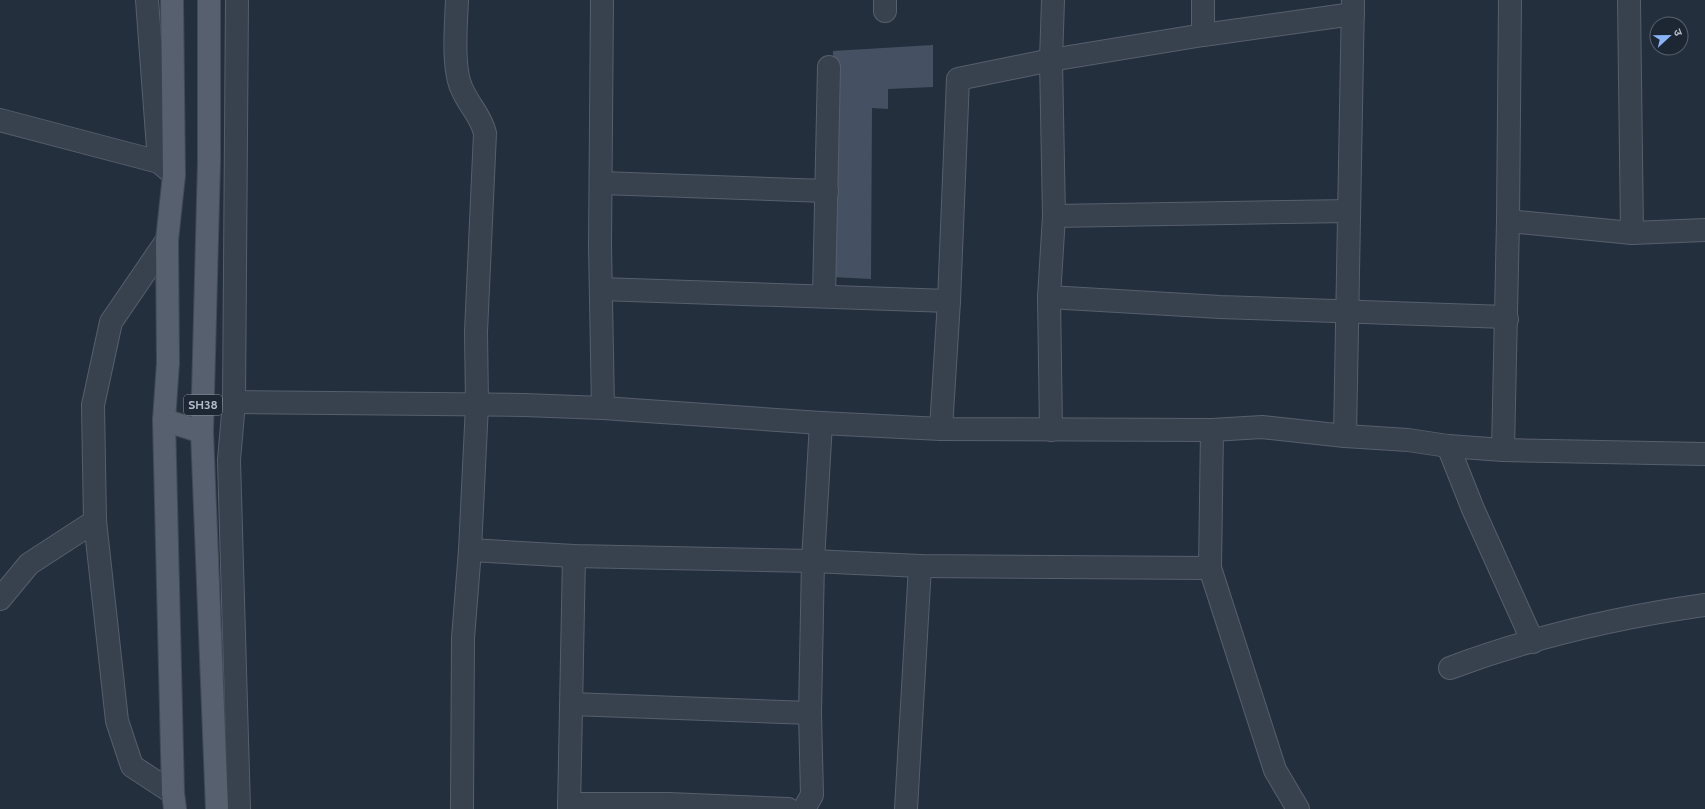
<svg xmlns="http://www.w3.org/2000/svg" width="1705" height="809" viewBox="0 0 1705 809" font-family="Cabin,'Noto Sans Devanagari',sans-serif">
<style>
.building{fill:#455162}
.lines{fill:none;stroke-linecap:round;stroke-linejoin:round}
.minor-casing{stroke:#565f6c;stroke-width:24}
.major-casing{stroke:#414a57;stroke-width:24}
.minor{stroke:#38414e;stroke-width:22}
.major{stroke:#56606e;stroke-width:22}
.labels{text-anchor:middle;stroke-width:3;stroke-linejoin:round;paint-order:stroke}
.shield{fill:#1d2633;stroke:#878f9c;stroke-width:1}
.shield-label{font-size:12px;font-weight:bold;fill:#b4bcc9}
</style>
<rect width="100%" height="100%" fill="#242f3e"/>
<polygon class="building" points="933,45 933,87 888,89 888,109 872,108 871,279 832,277 833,51"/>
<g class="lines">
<defs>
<g id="minor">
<polyline points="147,0 159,162 174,175"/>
<polyline points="237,0 234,402 229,460 239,809"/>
<path d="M457,0C456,23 452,69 462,89C469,106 480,114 485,133L476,332L477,405L470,550L463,638L462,809"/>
<polyline points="602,0 600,246 603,408"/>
<polyline points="1203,0 1203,35 1353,14"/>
<polyline points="1629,0 1632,233"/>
<polyline points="885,11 885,0"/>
<polyline points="0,120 159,162"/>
<polyline points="601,183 827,191"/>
<polyline points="1054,216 1349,211"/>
<polyline points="1508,221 1632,233 1705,230"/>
<polyline points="167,240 111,322 93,405 95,521 117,721 132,766 173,793"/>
<polyline points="601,289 949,301"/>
<polyline points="824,296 829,67"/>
<polyline points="1049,297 1220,307 1506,317 1507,319"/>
<polyline points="234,402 524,405 603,408 821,423 941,429 1212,430 1262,427 1345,436 1353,0"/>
<polyline points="941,429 949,301 958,79 1051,60 1203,35"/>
<polyline points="1051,430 1049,297 1054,216 1051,60 1053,0"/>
<polyline points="1212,430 1210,568 1275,770 1298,809"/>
<polyline points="1345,436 1408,440 1448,446 1503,450 1705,454"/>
<polyline points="1448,446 1473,509 1533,642"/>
<polyline points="1503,450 1508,221 1510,0"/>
<polyline points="470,550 574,556 813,561 920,566 1210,568"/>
<polyline points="0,599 29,564 95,521"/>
<path d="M1450,668C1530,638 1620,617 1705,605"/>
<polyline points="572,704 810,713"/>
<polyline points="569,804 669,804 788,809"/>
<polyline points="569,809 574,556"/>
<polyline points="804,809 812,795 810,713 813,561 821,423"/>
<polyline points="906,809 920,566"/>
</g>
<g id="major">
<polyline points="172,0 174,175 167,240 168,363 164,420 173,793 175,809"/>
<polyline points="209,0 209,162 202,432 217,809"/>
<polyline points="164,420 202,432"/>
</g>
</defs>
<use href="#minor" class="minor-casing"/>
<use href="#major" class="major-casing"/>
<use href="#minor" class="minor"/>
<use href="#major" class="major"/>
</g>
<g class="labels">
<rect class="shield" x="184" y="395" width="38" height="20" rx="3"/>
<g class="shield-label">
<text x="203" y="409">SH38</text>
</g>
</g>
<g transform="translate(1669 36) rotate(68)"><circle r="19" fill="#1d2633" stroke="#59626f"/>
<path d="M0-3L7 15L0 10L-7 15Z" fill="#8ab4f8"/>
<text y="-6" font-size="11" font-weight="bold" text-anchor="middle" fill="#b4bcc9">उ</text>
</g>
</svg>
